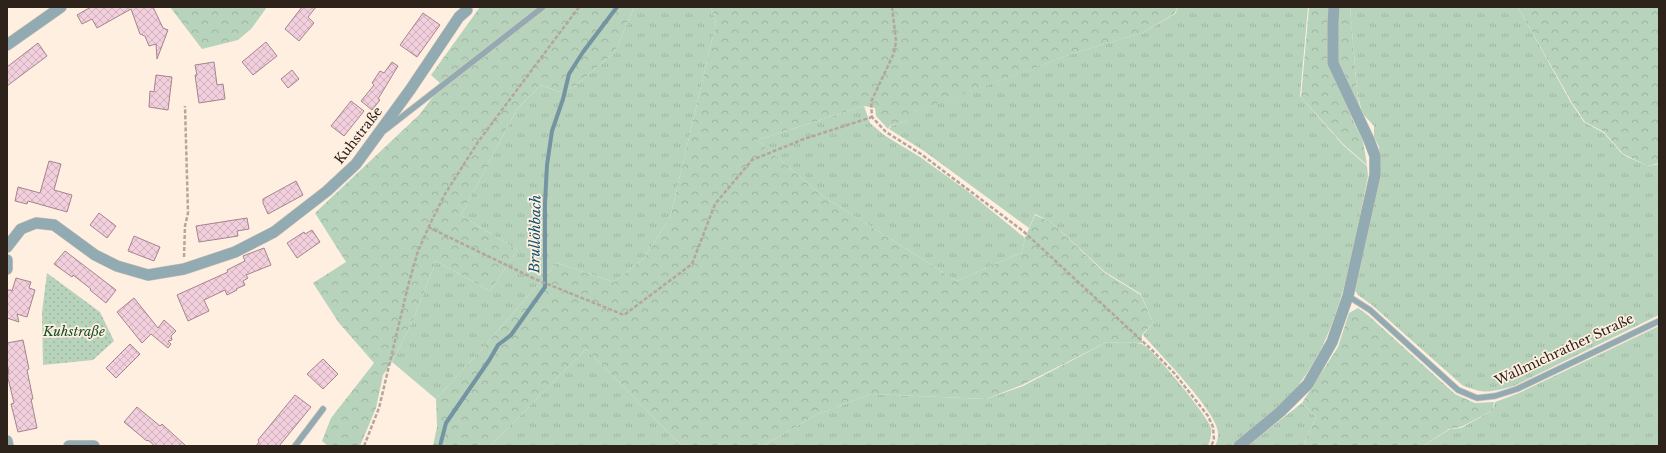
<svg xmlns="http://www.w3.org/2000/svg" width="1666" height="453" viewBox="0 0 1666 453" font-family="'Libre Baskerville',serif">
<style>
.grass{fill:url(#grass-tufts)}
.forest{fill:url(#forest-crowns)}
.park{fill:url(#park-dots)}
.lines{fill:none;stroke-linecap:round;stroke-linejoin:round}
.stream{stroke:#7494a2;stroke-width:4}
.building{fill:url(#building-cross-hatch);stroke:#a4848f}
.service-casing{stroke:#d9cabd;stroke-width:7}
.minor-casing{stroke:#d9cabd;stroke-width:12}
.path{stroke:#b4a69a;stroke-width:2.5;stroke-dasharray:4 2;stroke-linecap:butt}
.service{stroke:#92aab1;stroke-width:5.5}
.minor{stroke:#92aab1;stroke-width:11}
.labels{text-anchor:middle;stroke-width:3.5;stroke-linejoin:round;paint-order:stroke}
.street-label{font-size:13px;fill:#2d231a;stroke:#ffefe1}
.park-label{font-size:13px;font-style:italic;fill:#115026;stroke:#ffefe1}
.water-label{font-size:14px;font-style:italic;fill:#0e536b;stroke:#ffefe1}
</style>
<defs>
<pattern id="grass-tufts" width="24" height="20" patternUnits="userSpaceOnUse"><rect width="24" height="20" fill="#b7d3bc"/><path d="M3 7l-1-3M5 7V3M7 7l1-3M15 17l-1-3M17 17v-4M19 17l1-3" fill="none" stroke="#9eb5a1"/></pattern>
<pattern id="forest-crowns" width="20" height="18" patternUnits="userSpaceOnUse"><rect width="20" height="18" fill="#b7d3bc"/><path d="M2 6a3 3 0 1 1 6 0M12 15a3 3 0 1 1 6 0" fill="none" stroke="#9eb5a1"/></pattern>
<pattern id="park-dots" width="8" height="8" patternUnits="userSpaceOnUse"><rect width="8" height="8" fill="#b7d3bc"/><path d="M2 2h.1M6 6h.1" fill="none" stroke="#9eb5a1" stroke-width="1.8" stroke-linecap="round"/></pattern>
<pattern id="building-cross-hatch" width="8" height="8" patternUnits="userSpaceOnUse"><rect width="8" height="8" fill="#f2cfdc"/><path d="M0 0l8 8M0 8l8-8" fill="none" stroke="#d0b1bc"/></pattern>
</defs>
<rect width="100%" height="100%" fill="#ffefe1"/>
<g class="grass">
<polygon points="634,7 711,7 716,23 670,218 643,259 614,282 557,263 480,351 436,399 392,362 413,320 436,261 490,291 517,250 461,215 517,109 541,85 560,92 575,86 615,52"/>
<path d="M1178,7H1308L1300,96L1343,145L1367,166L1368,176C1353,248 1342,337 1291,394C1273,413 1252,430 1231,446H1215C1218,440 1219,435 1217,428C1211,406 1160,354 1143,335L1153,323L1141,294L1105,272L1051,222L1035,214L1029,228L924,151L889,129L891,126L906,121L911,113L1071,54L1142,33L1175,14Z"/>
<path d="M1350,7H1518L1570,101L1584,122L1604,133L1623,155L1648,166L1659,164V315L1514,386C1490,392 1485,395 1462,385L1373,306L1358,295L1354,289L1380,175L1379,147L1374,137V126L1362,113L1357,91Z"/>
<polygon points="864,106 870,123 884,135 920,157 966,190 1025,238 1022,252 957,281 824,197 757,140"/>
<polygon points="1659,326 1659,446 1423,446 1450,429 1461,428 1493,410 1495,402 1519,393"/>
<path d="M1107,342C1115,343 1138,341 1144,345C1155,352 1208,416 1211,428C1212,434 1210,441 1208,446H762L816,415L871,394L986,399L1023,386Z"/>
<polygon points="586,349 682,446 490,446"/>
<polygon points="1302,403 1316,417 1304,443 1310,446 1247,446"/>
</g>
<g class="forest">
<polygon points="170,7 267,7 251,29 238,40 202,49"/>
<polygon points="480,7 634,7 615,52 575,86 560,92 541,85 517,109 461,215 517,250 490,291 436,261 413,320 392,362 383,375 376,408 360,446 328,446 322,441 331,418 374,363 339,323 313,283 346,262 315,213 419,115 442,85 431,75"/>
<polygon points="711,7 1178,7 1174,14 1142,33 1071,54 912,113 906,121 890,126 888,129 876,116 875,108 864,106 757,140 824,197 957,281 1022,252 1025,238 1035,215 1051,222 1105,273 1141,295 1153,323 1142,335 1142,343 1107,342 1022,385 986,399 871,394 816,415 762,446 682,446 586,349 490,446 433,446 437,427 436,399 480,351 557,263 614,282 643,259 670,218 716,23"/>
<polygon points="1309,7 1350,7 1357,91 1361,113 1351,116 1363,141 1367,165 1343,144 1301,97"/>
<polygon points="1518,7 1659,7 1659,163 1648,166 1623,154 1604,132 1585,122 1571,101"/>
<polygon points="1358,308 1369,316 1455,394 1475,403 1494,402 1493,410 1461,427 1449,429 1423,446 1309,446 1304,443 1316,417 1302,403 1338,347 1349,313"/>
</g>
<polygon class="park" points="47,273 100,312 114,341 93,360 43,365 42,312"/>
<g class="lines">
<polyline class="stream" points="440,446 446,423 490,359 498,345 511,335 545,287 545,203 547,165 552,131 563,99 569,74 583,52 617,7"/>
</g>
<g class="building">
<polygon points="91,7 153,7 163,28 168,30 157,59 156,44 149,46 145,36 140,34 131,9 97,28 92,19 82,24 77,15"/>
<polygon points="302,7 316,7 308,17 314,23 299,41 285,29"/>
<polygon points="423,13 440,25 417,57 400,45"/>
<polygon points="266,42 277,56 253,75 242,62"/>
<polygon points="38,43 47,56 7,86 7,67"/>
<polygon points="214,62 217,85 223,84 225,99 199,103 195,75 197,75 195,65"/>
<polygon points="392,62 398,66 378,99 380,100 372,110 361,101 374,85 372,83 380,71 384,73"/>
<polygon points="292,70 299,79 288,88 281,79"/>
<polygon points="156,75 172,77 168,110 149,107 150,91 154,92"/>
<polygon points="351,101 364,111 344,136 331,126"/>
<polygon points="49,161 61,164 54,190 72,195 67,212 28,201 27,204 15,201 18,187 40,193"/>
<polygon points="296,181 303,195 268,214 263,203 263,199"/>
<polygon points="99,213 116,226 107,238 90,225"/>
<polygon points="247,218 249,229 237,231 238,236 199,242 196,226"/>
<polygon points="312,230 320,242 297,258 287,243 304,232 305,234"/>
<polygon points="134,236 160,247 154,261 128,251"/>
<polygon points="264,248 271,265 246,275 248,278 243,281 245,285 236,289 237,290 227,295 225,290 204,300 209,311 188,321 177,295 228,272 227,270 245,261 243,256"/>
<polygon points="65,251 116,290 106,303 90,290 91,289 73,275 72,277 54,264"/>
<polygon points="16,278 31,282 29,288 35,290 27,317 17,314 19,322 7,318 7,290 11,290 12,291"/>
<polygon points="134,298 158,328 164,320 176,331 171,336 172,340 168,341 171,344 168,348 151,334 142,343 117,312"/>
<polygon points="23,340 29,369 27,370 33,399 31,399 37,428 18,432 11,404 14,403 7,374 9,374 7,363 7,343"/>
<polygon points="130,344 140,354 116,378 106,368"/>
<polygon points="323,359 338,374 323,389 307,374"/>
<polygon points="295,395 311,407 279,446 256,446 259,442 258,440"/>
<polygon points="137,407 160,426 162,424 186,446 155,446 148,440 147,441 124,422"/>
</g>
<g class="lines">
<defs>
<g id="service">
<polyline points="385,130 543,7"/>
<polyline points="1348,296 1370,310 1458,390 1477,398 1495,396 1517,389 1659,321"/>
<polyline points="295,446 323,409"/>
</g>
<g id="minor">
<polyline points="7,45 61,7"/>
<polyline points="7,247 21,229 36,223 54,225 95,255 117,266 148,275 184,269 235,252 274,232 327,191 356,164 410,90 459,17 467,10"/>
<polyline points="7,260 7,269"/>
<polyline points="7,441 8,446"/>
<polyline points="69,446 94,446"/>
<polyline points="1239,446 1280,412 1308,384 1332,342 1348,296 1375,175 1375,156 1369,140 1333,63 1333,22 1334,7"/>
</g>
</defs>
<use href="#service" class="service-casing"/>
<use href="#minor" class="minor-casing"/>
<g class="path">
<polyline points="892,7 896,41 894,53 871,102 872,117 886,132 921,154 1023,231 1153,351 1175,374 1208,416 1213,427 1214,440 1211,446"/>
<polyline points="428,227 535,279 624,315 692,264 715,204 752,160 804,139 872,117"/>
<polyline points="184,257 185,226 188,213 185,106"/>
<polyline points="364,446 379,408 408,286 418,251 431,222 445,194 478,142 579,7"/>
</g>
<use href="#service" class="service"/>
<use href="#minor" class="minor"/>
</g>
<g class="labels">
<g class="street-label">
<text transform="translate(358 135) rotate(-52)" y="5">Kuhstraße</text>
<text transform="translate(1564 349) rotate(-25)" y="5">Wallmichrather Straße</text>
</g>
<g class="park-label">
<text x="74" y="336">Kuhstraße</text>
</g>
<g class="water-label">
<text transform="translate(535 234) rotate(-89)" y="5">Brullöhbach</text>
</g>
</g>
<rect width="1666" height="453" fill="none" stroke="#2d231a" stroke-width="16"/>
</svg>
